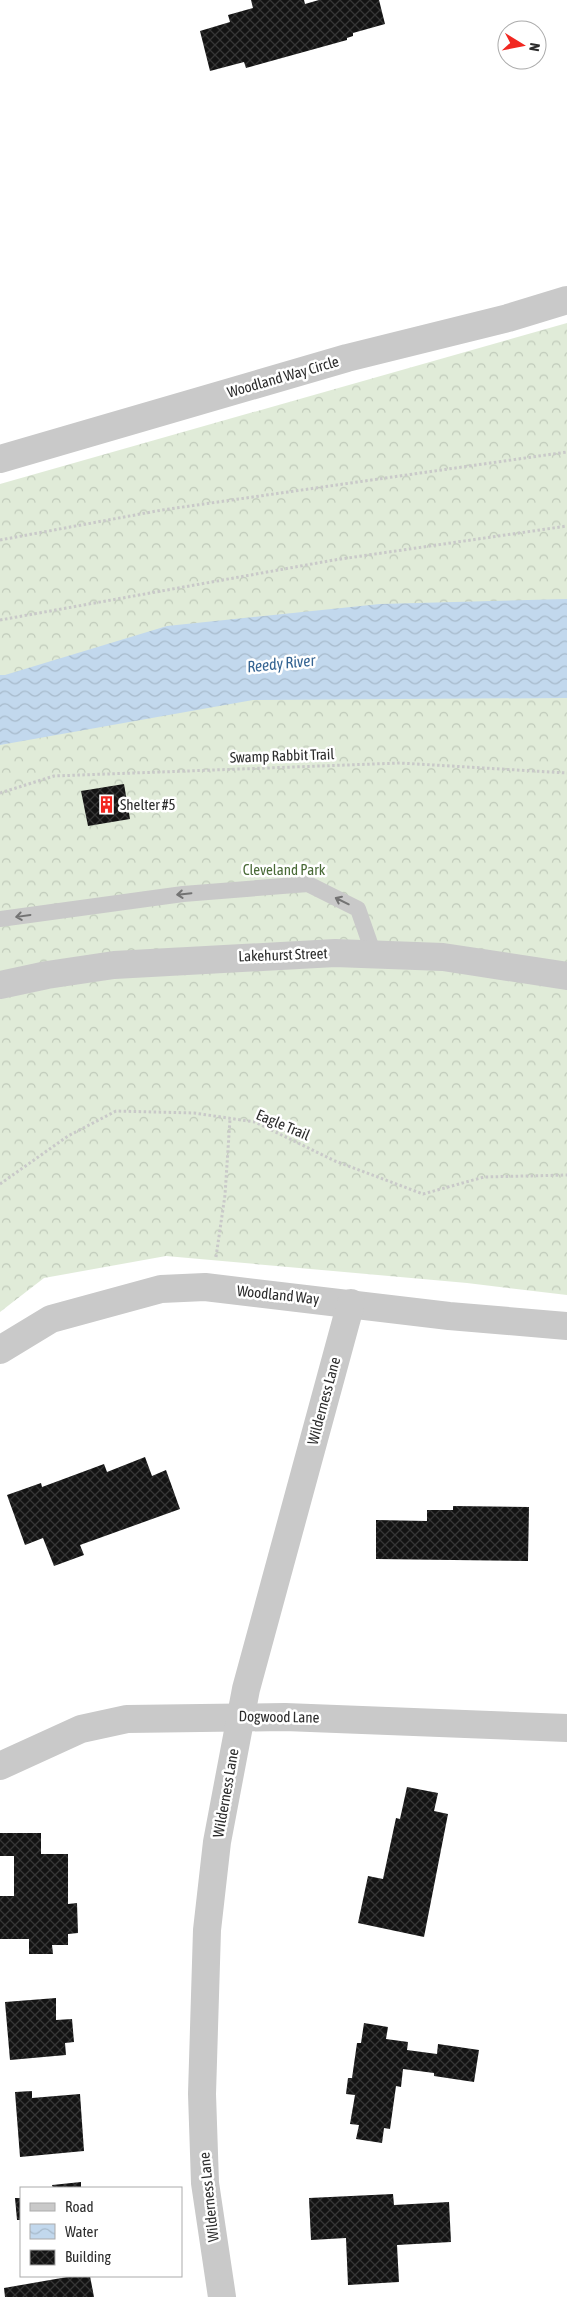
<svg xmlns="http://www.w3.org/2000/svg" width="567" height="2297" viewBox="0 0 567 2297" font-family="'Asap Condensed',sans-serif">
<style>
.forest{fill:url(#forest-crowns)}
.water{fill:url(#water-waves)}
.building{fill:url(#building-cross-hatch)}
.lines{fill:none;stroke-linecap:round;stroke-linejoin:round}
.path{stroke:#c9c9c9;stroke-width:3;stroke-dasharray:2.5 2.5;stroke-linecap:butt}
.lane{stroke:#c9c9c9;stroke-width:16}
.street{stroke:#c9c9c9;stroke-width:28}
.oneway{stroke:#737373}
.labels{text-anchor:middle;stroke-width:5;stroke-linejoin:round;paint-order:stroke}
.street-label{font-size:15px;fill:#2c2c2c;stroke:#fff}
.poi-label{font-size:15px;fill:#2c2c2c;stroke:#fff;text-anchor:start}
.park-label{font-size:15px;fill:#496a37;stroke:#fff}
.water-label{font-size:16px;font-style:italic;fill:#356492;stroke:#fff}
</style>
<defs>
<pattern id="forest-crowns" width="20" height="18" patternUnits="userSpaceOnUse" patternTransform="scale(1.25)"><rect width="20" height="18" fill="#e0ebd8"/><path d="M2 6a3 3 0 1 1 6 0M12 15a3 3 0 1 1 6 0" fill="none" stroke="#c0caba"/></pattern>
<pattern id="water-waves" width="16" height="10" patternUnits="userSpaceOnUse" patternTransform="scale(1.25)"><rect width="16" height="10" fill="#c2d8ed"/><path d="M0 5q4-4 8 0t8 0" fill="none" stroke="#a7bacb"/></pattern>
<pattern id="building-cross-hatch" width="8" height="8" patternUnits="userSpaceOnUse" patternTransform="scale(1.25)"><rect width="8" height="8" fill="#131313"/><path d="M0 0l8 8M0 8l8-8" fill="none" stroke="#363636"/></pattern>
</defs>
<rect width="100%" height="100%" fill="#fff"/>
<polygon class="forest" points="567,323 567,1295 467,1283 166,1256 44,1278 0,1312 0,484"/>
<polygon class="water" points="567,599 567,698 253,700 0,745 0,675 5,675 167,626 380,604"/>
<g class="building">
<polygon points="251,0 304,0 305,4 319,0 379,0 385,24 353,33 353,36 347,38 347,40 246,68 244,62 210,71 200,31 230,22 228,15 253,8"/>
<polygon points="124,784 130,819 88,826 81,791"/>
<polygon points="145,1457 152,1476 166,1470 180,1509 80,1545 84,1555 54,1566 43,1538 25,1545 7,1495 41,1483 42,1487 104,1464 107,1472"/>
<polygon points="453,1506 529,1507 528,1561 376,1559 376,1520 427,1521 427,1510 453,1510"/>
<polygon points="407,1787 438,1793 434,1811 448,1814 424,1937 358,1923 368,1876 383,1879 396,1818 400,1819"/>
<polygon points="0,1833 41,1833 41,1854 68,1854 68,1904 77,1903 78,1933 68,1934 68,1945 52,1945 53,1954 29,1954 29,1939 0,1939 0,1896 14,1896 14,1856 0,1856"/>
<polygon points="56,1998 56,2020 72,2019 74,2042 65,2043 66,2055 10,2060 5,2002"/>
<polygon points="364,2023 388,2027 386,2039 408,2042 407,2050 437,2054 438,2044 479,2050 474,2082 434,2076 434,2073 403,2069 401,2087 396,2086 390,2129 384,2128 382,2143 356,2139 359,2125 350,2124 355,2095 346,2094 348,2078 352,2078 357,2043 361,2043"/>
<polygon points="32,2091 32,2098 80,2094 84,2151 20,2157 15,2092"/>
<polygon points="81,2182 81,2188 53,2188 52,2185"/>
<polygon points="393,2194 394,2205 449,2202 451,2242 397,2245 399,2282 348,2285 346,2238 311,2240 309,2198"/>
<polygon points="15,2198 21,2198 21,2220 17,2220"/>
<polygon points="73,2276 90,2276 94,2297 5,2297 4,2288"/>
</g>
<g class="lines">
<g class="path">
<polyline points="0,540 162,510 567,452"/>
<polyline points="0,620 334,560 567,526"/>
<polyline points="0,793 54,776 400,763 567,773"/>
<polyline points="0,1184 68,1136 116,1111 194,1113 255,1122 335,1161 423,1194 484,1177 567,1175"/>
<polyline points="216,1257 225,1195 230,1119"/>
</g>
<polyline class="lane" points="0,919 183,894 308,884 358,909 374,955"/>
<g class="street">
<polyline points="0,459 347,358 508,318 567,300"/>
<polyline points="0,985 47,975 114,965 335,953 443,957 567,976"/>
<polyline points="0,1350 51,1319 161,1289 205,1287 449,1316 567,1326"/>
<polyline points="0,1766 81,1729 127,1719 285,1717 567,1728"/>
<polyline points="222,2297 205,2183 202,2094 207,1930 217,1842 246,1689 351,1303"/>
</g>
</g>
<defs><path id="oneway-shaft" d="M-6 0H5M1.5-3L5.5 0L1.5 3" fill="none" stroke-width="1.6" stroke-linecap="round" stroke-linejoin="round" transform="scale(1.25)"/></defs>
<g class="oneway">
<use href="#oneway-shaft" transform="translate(184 894) rotate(174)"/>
<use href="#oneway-shaft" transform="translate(342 901) rotate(-154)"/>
<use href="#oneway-shaft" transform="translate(23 916) rotate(172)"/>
</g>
<defs>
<symbol id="building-bare" viewBox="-9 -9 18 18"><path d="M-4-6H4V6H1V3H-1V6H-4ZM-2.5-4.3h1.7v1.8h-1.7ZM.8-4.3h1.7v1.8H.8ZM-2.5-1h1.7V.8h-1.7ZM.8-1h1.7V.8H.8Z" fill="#f12720" stroke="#fff" stroke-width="2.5" paint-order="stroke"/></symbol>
</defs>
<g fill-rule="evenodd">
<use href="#building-bare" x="94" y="792" width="25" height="25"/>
</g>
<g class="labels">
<g class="street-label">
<text transform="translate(283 377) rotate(-16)" y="5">Woodland Way Circle</text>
<text transform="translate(282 756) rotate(-2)" y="5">Swamp Rabbit Trail</text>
<text transform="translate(283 955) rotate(-2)" y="5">Lakehurst Street</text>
<text transform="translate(283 1125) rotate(23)" y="5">Eagle Trail</text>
<text transform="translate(278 1295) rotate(6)" y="5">Woodland Way</text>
<text transform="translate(324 1401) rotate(-75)" y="5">Wilderness Lane</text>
<text transform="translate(279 1717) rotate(1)" y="5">Dogwood Lane</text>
<text transform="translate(226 1793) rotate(-80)" y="5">Wilderness Lane</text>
<text transform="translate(209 2197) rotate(-96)" y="5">Wilderness Lane</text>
</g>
<g class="poi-label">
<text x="120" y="810">Shelter #5</text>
</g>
<g class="park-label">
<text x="284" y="875">Cleveland Park</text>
</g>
<g class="water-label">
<text transform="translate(281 663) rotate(-6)" y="6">Reedy River</text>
</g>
</g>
<rect x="20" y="2187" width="162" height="90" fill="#ffffff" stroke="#ababab"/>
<rect x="30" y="2203" width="25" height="8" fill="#c9c9c9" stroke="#ababab"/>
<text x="65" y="2212" font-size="15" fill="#2c2c2c">Road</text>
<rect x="30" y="2224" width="25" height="15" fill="url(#water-waves)" stroke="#ababab"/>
<text x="65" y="2237" font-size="15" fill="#2c2c2c">Water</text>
<rect x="30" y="2250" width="25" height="15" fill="url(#building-cross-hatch)" stroke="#ababab"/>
<text x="65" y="2262" font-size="15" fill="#2c2c2c">Building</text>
<g transform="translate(522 45) rotate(100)"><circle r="24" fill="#ffffff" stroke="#ababab"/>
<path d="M0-4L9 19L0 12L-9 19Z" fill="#f12720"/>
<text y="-8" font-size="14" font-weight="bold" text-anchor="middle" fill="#2c2c2c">N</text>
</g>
</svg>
